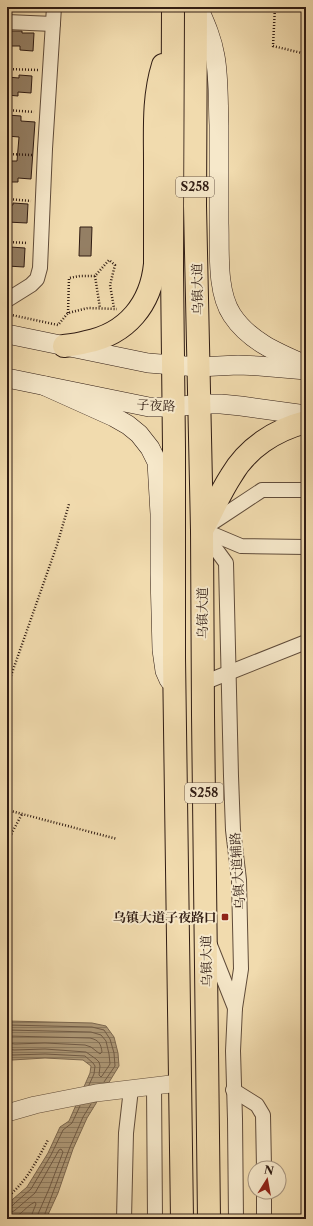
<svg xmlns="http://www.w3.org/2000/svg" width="313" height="1226" viewBox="0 0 313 1226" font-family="'Libre Caslon Text','Noto Serif SC',serif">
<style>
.water{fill:url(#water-rules);stroke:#7c6850}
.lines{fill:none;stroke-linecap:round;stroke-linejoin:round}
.shore{stroke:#705b46;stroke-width:1}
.building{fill:#947f64;stroke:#301c13}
.minor-casing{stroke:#604c3a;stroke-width:16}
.tertiary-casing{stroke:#604c3a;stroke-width:18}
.secondary-casing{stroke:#301c13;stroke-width:20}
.primary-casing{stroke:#301c13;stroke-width:24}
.path{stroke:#301c13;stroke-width:2.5;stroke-dasharray:1 2;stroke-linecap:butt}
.minor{stroke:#f6e8ca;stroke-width:14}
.tertiary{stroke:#f6e8ca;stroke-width:17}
.secondary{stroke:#f6e8ca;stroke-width:19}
.primary{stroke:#f1dbae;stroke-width:22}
.poi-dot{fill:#8f2418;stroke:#f6e8ca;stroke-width:1.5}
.labels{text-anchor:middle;stroke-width:4;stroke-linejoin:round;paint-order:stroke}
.shield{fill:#f6e8ca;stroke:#6b594a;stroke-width:1}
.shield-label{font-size:12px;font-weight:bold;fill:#301c13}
.street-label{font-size:13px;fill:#301c13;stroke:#f6e8ca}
.poi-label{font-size:13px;font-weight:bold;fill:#301c13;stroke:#f6e8ca;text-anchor:end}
</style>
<defs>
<pattern id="water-rules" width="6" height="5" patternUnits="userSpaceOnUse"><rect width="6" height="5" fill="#af9a79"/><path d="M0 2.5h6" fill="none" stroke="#8f7d62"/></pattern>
</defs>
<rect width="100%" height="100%" fill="#f1dbae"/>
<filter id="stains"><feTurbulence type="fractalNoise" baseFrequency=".005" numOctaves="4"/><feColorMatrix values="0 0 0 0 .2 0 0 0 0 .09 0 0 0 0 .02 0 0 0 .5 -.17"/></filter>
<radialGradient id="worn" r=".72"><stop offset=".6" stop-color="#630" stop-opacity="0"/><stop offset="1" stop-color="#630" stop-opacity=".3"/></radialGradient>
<polygon class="water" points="7,1021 92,1023 106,1026 114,1037 118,1053 119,1066 87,1118 73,1149 58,1193 46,1219 7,1219 7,1206 13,1199 27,1187 48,1153 60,1127 69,1121 90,1073 91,1066 83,1060 45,1058 12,1060 7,1058"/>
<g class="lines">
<g class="shore">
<polyline points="7,1025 92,1027 104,1030 110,1039 114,1053 115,1066 104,1082"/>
<polyline points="7,1030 91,1032 101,1035 106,1041 109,1054 110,1064 102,1076 101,1077 99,1075 100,1066 99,1062 96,1059 86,1052 45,1049 14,1050 7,1049"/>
<path d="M7,1036L90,1038C99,1040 101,1044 102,1052L100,1054L91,1047L85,1045L45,1043L15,1044L7,1043"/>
<polyline points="7,1054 13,1055 45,1054 85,1056 93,1063 95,1066 94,1074 89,1085"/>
<polyline points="7,1208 11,1207 16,1202 31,1189 51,1155 63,1130 72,1123 80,1106"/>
<polyline points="7,1213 14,1211 35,1193 59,1150 61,1149 63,1152 49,1189 38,1214 37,1219"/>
<path d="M11,1219C21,1216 26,1206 35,1202L36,1204L32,1214L31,1219"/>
<polyline points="43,1219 70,1147 83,1117 91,1104"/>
</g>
</g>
<g class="building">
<polygon points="7,31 22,31 22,33 34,33 33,51 20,50 20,46 7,46"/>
<polygon points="19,75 32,76 31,93 18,92 18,96 7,95 7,77 19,78"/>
<polygon points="7,115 21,116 21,121 35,122 31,179 18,178 18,182 7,182 7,161 17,161 19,137 7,136"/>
<polygon points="13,203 28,204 27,223 7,222 7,205 13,205"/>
<polygon points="80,227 92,227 91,256 79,256"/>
<polygon points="10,247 25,248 24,267 7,266 7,249 10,250"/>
</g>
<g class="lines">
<defs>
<g id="minor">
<polyline points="7,22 53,24"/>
<polyline points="7,300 31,285 37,279 40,268 45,149 54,7"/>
<polyline points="206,527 262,490 306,490"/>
<polyline points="202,530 226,563 231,776 233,830 239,880 241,969 235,1008 233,1051 235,1119 236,1219"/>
<polyline points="203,530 241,546 306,547"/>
<polyline points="203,683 306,642"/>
<polyline points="210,945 235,1008"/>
<polyline points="154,1086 155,1219"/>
<polyline points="233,1090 257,1105 263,1115 264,1168"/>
<polyline points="264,1192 264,1219"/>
<polyline points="124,1219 126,1133 131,1089"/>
</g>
<polyline id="tertiary" points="7,1113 35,1105 96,1093 179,1083"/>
<g id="secondary">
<path d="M198,7C205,23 212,38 215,56C219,78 218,102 219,125C219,158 219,190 219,223C220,250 216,291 232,315C249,341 278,353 306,365"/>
<polyline points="7,334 148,363 198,367 238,365 259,366 306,370"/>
<polyline points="7,378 149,407 174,407 200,404 221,404 241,406 306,415"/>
<polyline points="45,386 114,417 128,425 139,434 150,448 157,462 160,514 160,574 162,650 165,671 169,680"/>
</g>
<g id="primary">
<polyline points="173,7 172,270 174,448 174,658 182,1219"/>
<polyline points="196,7 195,206 202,530 203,715 209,1219"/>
<path d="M64,346C72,345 79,344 86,342C127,334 151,304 155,264C155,230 155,196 155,162C155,129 153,97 163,65"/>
<path d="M202,530C212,512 220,493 231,476C247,448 275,430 306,422"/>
</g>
</defs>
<use href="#minor" class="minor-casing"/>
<use href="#tertiary" class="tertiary-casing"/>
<use href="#secondary" class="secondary-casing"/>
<use href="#primary" class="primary-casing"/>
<g class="path">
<polyline points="275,7 273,46 306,54"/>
<polyline points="7,69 38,70"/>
<polyline points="7,110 34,112"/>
<polyline points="7,154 32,155"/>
<polyline points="7,199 31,201"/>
<polyline points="7,242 28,243"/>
<polyline points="95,276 100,308"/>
<polyline points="68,313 69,278 80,276 95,276 109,260 115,265 110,285 114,308"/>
<polyline points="7,314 58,325 68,313 88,308 117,309"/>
<polyline points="7,687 57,545 69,504"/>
<polyline points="7,810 117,839"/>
<polyline points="7,842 22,814"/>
<path d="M7,1197C26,1183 37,1160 48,1140"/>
</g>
<use href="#minor" class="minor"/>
<use href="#tertiary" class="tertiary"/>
<use href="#secondary" class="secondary"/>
<use href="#primary" class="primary"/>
</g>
<rect class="poi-dot" x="221" y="913" width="8" height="8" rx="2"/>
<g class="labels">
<g class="shield">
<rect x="176" y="177" width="38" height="20" rx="3"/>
<rect x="185" y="783" width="38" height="20" rx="3"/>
</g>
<g class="shield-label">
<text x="195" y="191">S258</text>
<text x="204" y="797">S258</text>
</g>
<g class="street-label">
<text transform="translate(197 289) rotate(-91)" y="5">乌镇大道</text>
<text transform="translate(156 405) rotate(3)" y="5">子夜路</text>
<text transform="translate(202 613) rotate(-90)" y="5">乌镇大道</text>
<text transform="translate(237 871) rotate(-94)" y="5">乌镇大道辅路</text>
<text transform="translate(206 961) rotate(-91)" y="5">乌镇大道</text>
</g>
<g class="poi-label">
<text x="217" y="922">乌镇大道子夜路口</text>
</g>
</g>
<rect width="313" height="1226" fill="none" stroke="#f1dbae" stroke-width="24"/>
<rect x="8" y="8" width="297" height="1210" fill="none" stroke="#301c13" stroke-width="2"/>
<rect x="12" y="12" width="289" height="1202" fill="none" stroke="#301c13"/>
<g transform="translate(267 1180) rotate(11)"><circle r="19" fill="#f6e8ca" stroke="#a79681"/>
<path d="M0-3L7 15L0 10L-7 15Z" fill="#8f2418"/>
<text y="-6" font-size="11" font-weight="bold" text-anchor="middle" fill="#301c13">N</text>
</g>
<rect width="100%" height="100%" filter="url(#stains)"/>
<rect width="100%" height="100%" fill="url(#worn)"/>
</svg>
